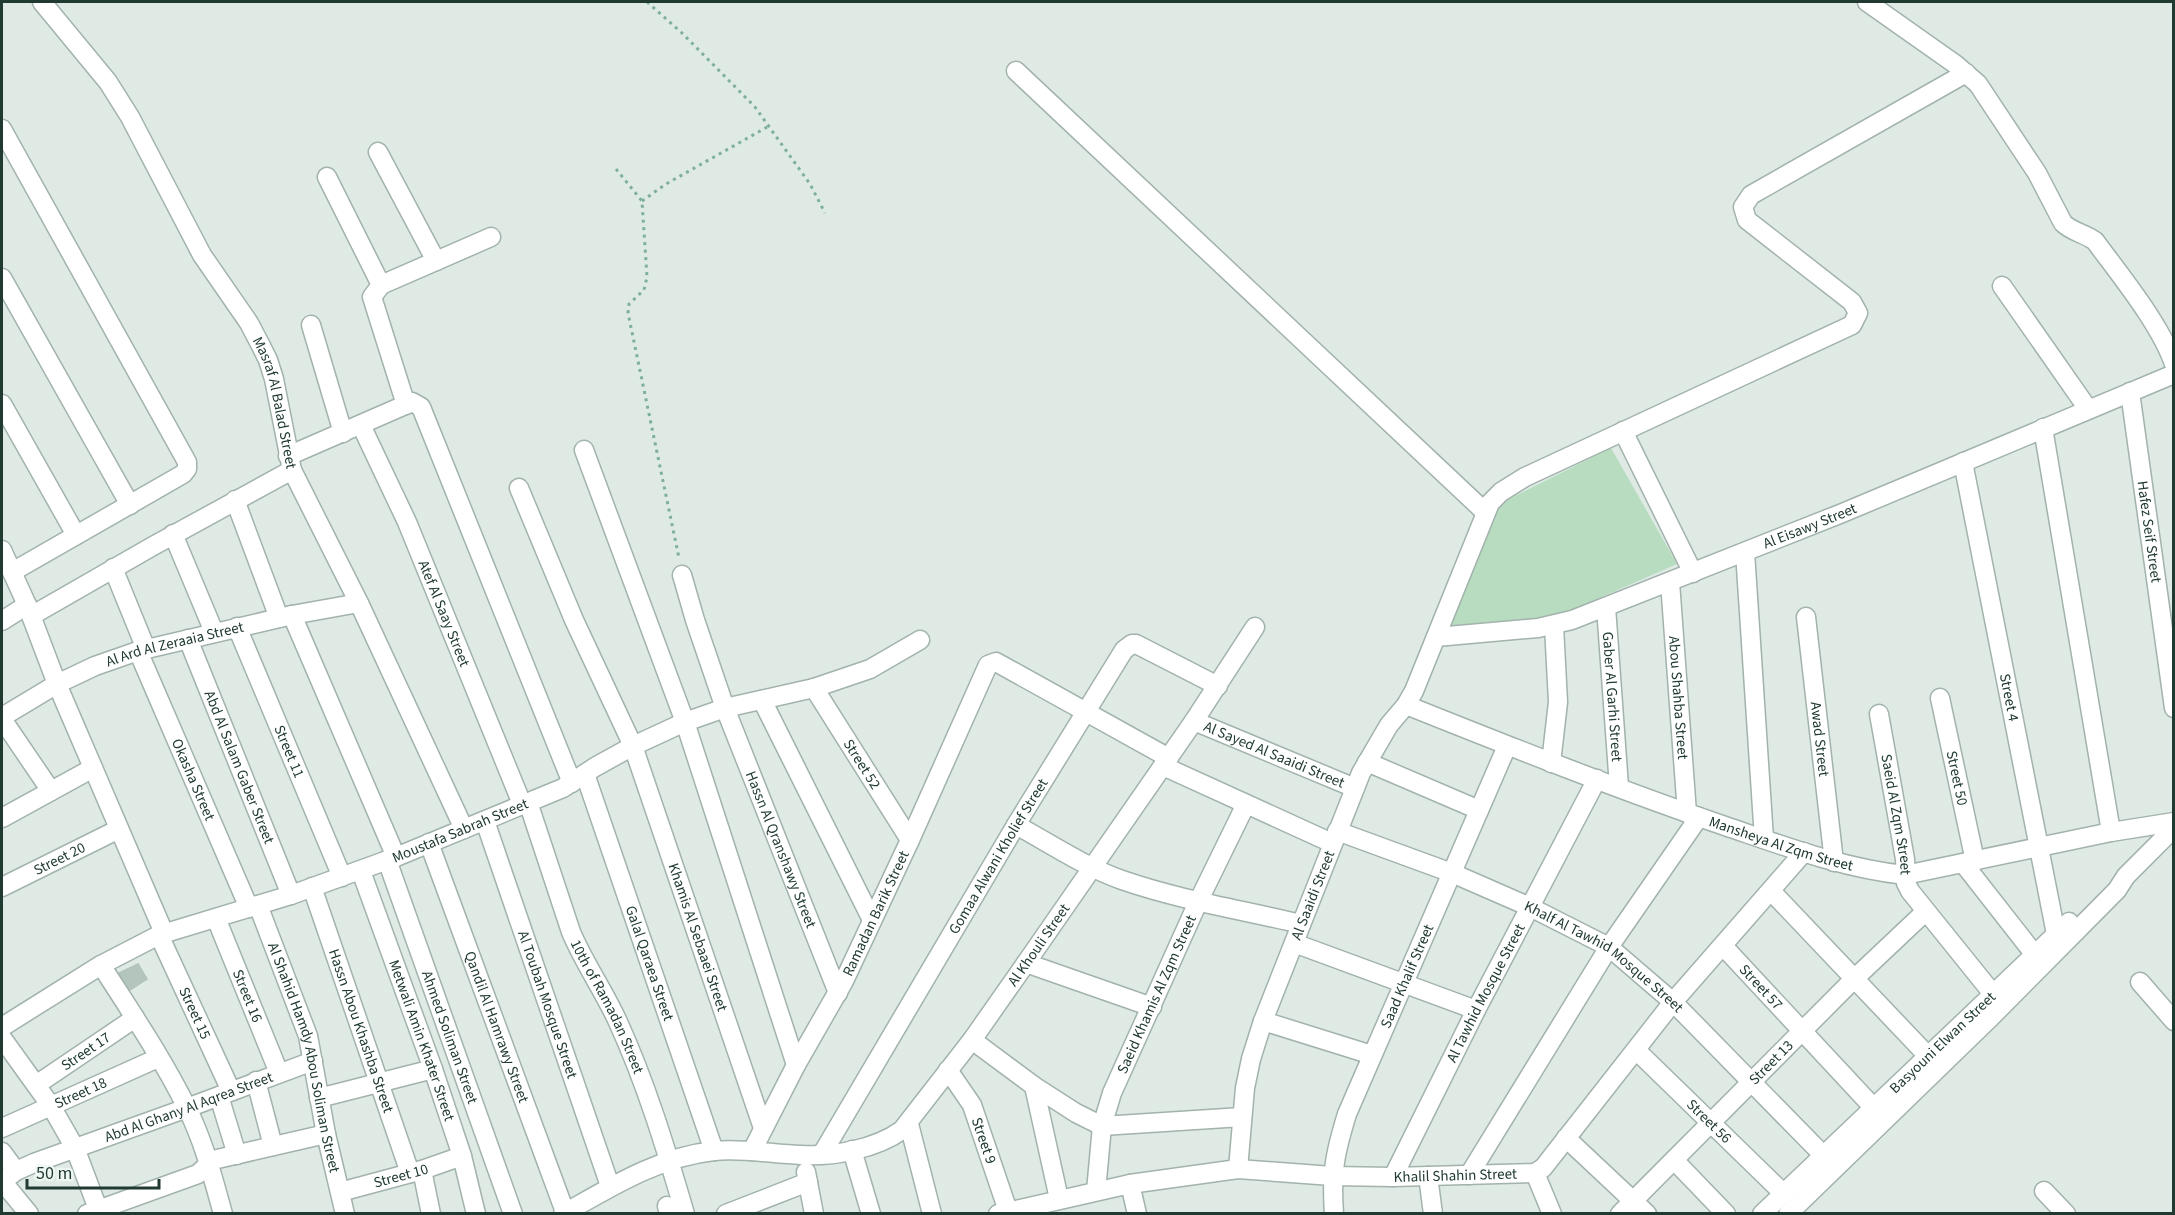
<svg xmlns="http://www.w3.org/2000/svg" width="2175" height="1215" viewBox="0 0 2175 1215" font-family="'Source Sans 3',sans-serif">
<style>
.green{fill:#b7dcbf}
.building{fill:#b4c5bd;stroke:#b1c4bb;stroke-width:1.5}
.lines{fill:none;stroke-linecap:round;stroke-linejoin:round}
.minor-casing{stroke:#a2b2ac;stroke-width:21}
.path{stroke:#7eaf9d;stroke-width:3;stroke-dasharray:3 4.5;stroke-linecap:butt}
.minor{stroke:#fff;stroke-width:18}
.labels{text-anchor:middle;stroke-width:6;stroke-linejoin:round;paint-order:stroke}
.street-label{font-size:15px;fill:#203a32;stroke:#eff7f3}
</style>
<rect width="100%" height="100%" fill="#dfeae5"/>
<polygon class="green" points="1611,448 1677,564 1551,619 1450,631 1466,578 1489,520 1503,502"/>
<polygon class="building" points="138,964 147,979 130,990 119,973"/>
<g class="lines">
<defs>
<g id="minor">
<path id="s1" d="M42,2L108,82L130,117L202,255L249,323L260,344L268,360L274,379L292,470L359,603L464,829"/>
<path d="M1867,2L1955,64L1978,84L2037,173L2063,223C2072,232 2084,233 2095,241C2120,275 2161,325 2174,364"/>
<polyline points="1016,71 1485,512"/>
<polyline points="2,129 187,462 187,469 183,474 12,572"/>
<polyline points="378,152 436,261"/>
<polyline points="327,177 381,285"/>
<polyline points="2,278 130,505"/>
<polyline points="2002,286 2088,409"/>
<polyline points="311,325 343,433"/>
<path id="s2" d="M2130,392L2174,708"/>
<polyline points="2,404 76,535"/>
<polyline points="406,405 372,297 381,285 491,237"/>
<path id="s3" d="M361,425L407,522L522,804"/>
<polyline points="2043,428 2111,832"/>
<polyline points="1623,431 1693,573"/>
<polyline points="584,450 685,722 796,1065"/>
<polyline points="288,456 412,402 421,407 572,783"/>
<path id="s4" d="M1963,462L2056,934"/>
<path id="s5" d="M519,488L574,620L633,746L763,1128"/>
<polyline points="235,500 279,618"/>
<polyline points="173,534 214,632"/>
<polyline points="2,550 27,605 57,684 164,933"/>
<polyline points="1745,552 1764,839"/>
<polyline points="113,568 146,649"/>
<path id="s6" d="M682,575L695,620L725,708L838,993"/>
<path id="s7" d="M1670,582L1687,813"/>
<path id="s8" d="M1606,607L1619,787"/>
<polyline points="292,615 396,857"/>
<polyline points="31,616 153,546 292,470"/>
<path id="s9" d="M1806,617L1834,862"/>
<polyline points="2,621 27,605"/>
<path id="s10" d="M237,627L342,877"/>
<path id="s11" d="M1436,637L1538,628L1572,620L1840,514L2174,374"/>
<path id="s12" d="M188,639L291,895"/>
<path id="s13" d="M138,651L249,908"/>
<path id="s14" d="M814,688L910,840"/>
<path id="s15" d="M1940,698L1975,861"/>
<polyline points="762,700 872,920"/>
<path id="s16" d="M1406,705C1511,747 1617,789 1725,826C1784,846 1842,868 1905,875L2111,832L2174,822"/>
<path id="s17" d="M1879,714L1905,859L1906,883L1910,891L1993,994"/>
<path id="s18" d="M2,717L57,684L95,666L138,651L292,615L359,603"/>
<polyline points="2,719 51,791"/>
<path id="s19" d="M1194,721L1355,788"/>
<polyline points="1367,762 1479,810"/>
<polyline points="1551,763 1558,702 1554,626"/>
<polyline points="1163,766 1332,843"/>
<path id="s20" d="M585,774L714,1151"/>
<path id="s21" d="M528,802L571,932C584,963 604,991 618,1022C646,1083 666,1149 685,1214"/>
<polyline points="2,818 93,768"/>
<path id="s22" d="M485,821L610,1186"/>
<path d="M1016,825C1051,844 1085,867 1122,880C1180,900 1242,910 1301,924"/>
<path id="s23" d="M1337,831L1452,873L1530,907L1609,947L1673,1002L1823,1155"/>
<path id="s24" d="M429,843L565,1212"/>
<path id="s25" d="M387,860L513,1214"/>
<polyline points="1963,863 2035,955"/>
<path id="s26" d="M361,871L433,1069L462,1156L476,1214"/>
<path id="s27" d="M2,887L119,829"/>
<path id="s28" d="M312,887L410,1173"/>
<polyline points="1771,891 1927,1055"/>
<path id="s29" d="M258,905L308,1036L326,1134L345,1214"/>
<path id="s30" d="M216,918L279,1073"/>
<path id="s31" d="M159,935L231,1091"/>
<polyline points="1294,943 1476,1010"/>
<path id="s32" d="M1723,946L1873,1107"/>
<polyline points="1026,963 1152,1007"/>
<path d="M101,965C131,1012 163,1059 187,1108C204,1142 213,1178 223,1214"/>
<polyline points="2140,982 2174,1021"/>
<polyline points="1263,1021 1372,1055"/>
<path id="s33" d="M2,1027L101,965L159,935L291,895L396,857L563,788L595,767L633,746L685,722L725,708L814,688L870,669L920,640"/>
<polyline points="2,1038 51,1106 75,1148 98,1209"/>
<polyline points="972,1040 1034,1086 1076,1113 1102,1126 1242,1117"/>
<path id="s34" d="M1636,1050L1783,1193"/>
<path id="s35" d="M948,1070L972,1105L1009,1214"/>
<polyline points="256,1081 273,1146"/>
<path id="s36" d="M36,1085L135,1018"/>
<polyline points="1034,1086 1059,1199"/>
<polyline points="219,1096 237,1155"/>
<polyline points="319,1098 433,1069"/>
<polyline points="909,1124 932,1214"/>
<path id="s37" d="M2,1128L158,1058"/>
<polyline points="1566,1138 1647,1214"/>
<polyline points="852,1150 871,1214"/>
<path id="s38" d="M752,1151L796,1065L844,981L910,840L988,665L996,662L1169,758"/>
<polyline points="2,1152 16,1171"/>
<path id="s39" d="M822,1154L1016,825L1124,650L1132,644H1136L1218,686"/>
<polyline points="1674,1160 1726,1214"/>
<path id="s40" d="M1238,1169L1245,1088L1251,1059L1263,1021L1361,773L1389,725L1406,705L1414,691L1490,503L1501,492L1525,477L1852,325L1858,313L1852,302L1747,220L1743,207L1751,195L1966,73"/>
<polyline points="422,1170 431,1214"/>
<polyline points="806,1172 814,1214"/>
<polyline points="1535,1173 1552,1214"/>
<polyline points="1469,1175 1609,947 1699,817"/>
<polyline points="1428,1176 1433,1214"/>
<path id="s41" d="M1393,1177L1476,1010L1597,779"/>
<polyline points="2,1181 29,1214"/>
<path id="s42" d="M2,1182L16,1171L34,1163L187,1108L313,1061"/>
<polyline points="1130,1184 1137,1214"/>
<path id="s43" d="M1096,1191L1102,1126L1112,1093L1199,900L1246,804"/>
<polyline points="2044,1191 2066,1214"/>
<path id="s44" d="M340,1192L422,1170L462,1156"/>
<polyline points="667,1206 669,1214"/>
<polyline points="87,1214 198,1174 213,1160 326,1134"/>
<path id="s45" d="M563,1214C611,1187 658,1157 714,1151C743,1148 772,1154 801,1155C832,1157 876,1149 902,1130L972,1040L1026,963L1194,721L1255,627"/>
<polyline points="726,1214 808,1182"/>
<path id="s46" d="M998,1214L1130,1184L1238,1169L1332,1176L1393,1177L1535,1173L1543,1168L1673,1002L1804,852"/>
<path id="s47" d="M1334,1214C1331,1172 1335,1153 1347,1114L1507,746"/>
<path id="s48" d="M1620,1214L1854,979L1925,912"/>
<path id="s49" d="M1762,1214L2069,922"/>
<polyline points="1788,1214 1991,1017 2117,890 2126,876 2174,828"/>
</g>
</defs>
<use href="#minor" class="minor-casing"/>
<g class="path">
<polyline points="647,2 682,33 755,107 810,184 825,213"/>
<polyline points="616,169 642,201 647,277 644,290 629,304 628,313 679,558"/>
<polyline points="642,201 666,184 769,126"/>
</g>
<use href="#minor" class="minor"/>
</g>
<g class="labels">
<g class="street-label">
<text dy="5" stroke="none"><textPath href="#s1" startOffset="468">Masraf Al Balad Street</textPath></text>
<text dy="5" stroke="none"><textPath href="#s11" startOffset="393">Al Eisawy Street</textPath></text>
<text dy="5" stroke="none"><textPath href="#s2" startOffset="141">Hafez Seif Street</textPath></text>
<text dy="5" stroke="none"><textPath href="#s3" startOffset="206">Atef Al Saay Street</textPath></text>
<text dy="5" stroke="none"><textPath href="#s18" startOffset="189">Al Ard Al Zeraaia Street</textPath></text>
<text dy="5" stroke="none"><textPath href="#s8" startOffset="90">Gaber Al Garhi Street</textPath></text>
<text dy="5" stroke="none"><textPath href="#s7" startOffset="116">Abou Shahba Street</textPath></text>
<text dy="5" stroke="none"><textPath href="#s4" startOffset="240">Street 4</textPath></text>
<text dy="5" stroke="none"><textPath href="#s9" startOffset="123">Awad Street</textPath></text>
<text dy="5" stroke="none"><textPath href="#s10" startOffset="135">Street 11</textPath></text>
<text dy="5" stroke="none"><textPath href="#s19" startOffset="87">Al Sayed Al Saaidi Street</textPath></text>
<text dy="5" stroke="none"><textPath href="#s14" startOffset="90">Street 52</textPath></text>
<text dy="5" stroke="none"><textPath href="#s12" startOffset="138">Abd Al Salam Gaber Street</textPath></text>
<text dy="5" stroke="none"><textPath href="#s15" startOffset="82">Street 50</textPath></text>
<text dy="5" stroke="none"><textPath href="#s13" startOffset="140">Okasha Street</textPath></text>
<text dy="5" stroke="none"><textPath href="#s17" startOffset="102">Saeid Al Zqm Street</textPath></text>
<text dy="5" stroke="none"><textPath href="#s33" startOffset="501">Moustafa Sabrah Street</textPath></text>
<text dy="5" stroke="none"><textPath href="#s16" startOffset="400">Mansheya Al Zqm Street</textPath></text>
<text dy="5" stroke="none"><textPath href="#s6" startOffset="292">Hassn Al Qranshawy Street</textPath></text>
<text dy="5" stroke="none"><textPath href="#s39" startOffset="346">Gomaa Alwani Kholief Street</textPath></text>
<text dy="5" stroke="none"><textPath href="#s27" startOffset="64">Street 20</textPath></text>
<text dy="5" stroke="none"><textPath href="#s40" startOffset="286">Al Saaidi Street</textPath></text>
<text dy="5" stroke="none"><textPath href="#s38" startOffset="268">Ramadan Barik Street</textPath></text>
<text dy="5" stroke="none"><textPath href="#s5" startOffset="484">Khamis Al Sebaaei Street</textPath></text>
<text dy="5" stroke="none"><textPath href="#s45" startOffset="588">Al Khouli Street</textPath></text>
<text dy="5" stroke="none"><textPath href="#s23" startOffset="297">Khalf Al Tawhid Mosque Street</textPath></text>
<text dy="5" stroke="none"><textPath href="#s20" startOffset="200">Galal Qaraea Street</textPath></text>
<text dy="5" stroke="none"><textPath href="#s47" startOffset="252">Saad Khalif Street</textPath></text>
<text dy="5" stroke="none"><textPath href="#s32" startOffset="56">Street 57</textPath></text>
<text dy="5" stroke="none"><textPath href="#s43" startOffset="208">Saeid Khamis Al Zqm Street</textPath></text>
<text dy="5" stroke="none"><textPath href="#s41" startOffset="206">Al Tawhid Mosque Street</textPath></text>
<text dy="5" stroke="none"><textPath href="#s30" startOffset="84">Street 16</textPath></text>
<text dy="5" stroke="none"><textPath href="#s22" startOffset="194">Al Toubah Mosque Street</textPath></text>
<text dy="5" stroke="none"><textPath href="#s21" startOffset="220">10th of Ramadan Street</textPath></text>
<text dy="5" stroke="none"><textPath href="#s31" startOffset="86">Street 15</textPath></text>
<text dy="5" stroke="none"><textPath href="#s24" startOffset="196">Qandil Al Hamrawy Street</textPath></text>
<text dy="5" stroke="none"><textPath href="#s28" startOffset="152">Hassn Abou Khashba Street</textPath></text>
<text dy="5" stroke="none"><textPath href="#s25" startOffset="188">Ahmed Soliman Street</textPath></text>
<text dy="5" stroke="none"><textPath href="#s26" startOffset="180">Metwali Amin Khater Street</textPath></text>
<text dy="5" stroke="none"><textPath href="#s49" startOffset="249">Basyouni Elwan Street</textPath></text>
<text dy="5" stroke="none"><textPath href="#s36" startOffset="60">Street 17</textPath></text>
<text dy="5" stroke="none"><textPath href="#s29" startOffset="160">Al Shahid Hamdy Abou Soliman Street</textPath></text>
<text dy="5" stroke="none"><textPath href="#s48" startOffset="214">Street 13</textPath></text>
<text dy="5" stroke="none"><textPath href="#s37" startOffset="86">Street 18</textPath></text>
<text dy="5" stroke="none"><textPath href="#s42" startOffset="202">Abd Al Ghany Al Aqrea Street</textPath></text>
<text dy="5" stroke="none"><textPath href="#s34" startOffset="102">Street 56</textPath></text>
<text dy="5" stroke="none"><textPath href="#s35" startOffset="80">Street 9</textPath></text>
<text dy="5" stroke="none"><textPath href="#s44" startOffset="63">Street 10</textPath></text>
<text dy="5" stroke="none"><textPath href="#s46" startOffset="462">Khalil Shahin Street</textPath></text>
</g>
</g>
<rect width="2175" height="1215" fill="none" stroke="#203a32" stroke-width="6"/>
<path d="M27 1179v9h132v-9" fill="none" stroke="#203a32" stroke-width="3"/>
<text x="36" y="1179" font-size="18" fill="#203a32" stroke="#eff7f3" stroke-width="4.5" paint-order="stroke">50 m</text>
</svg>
